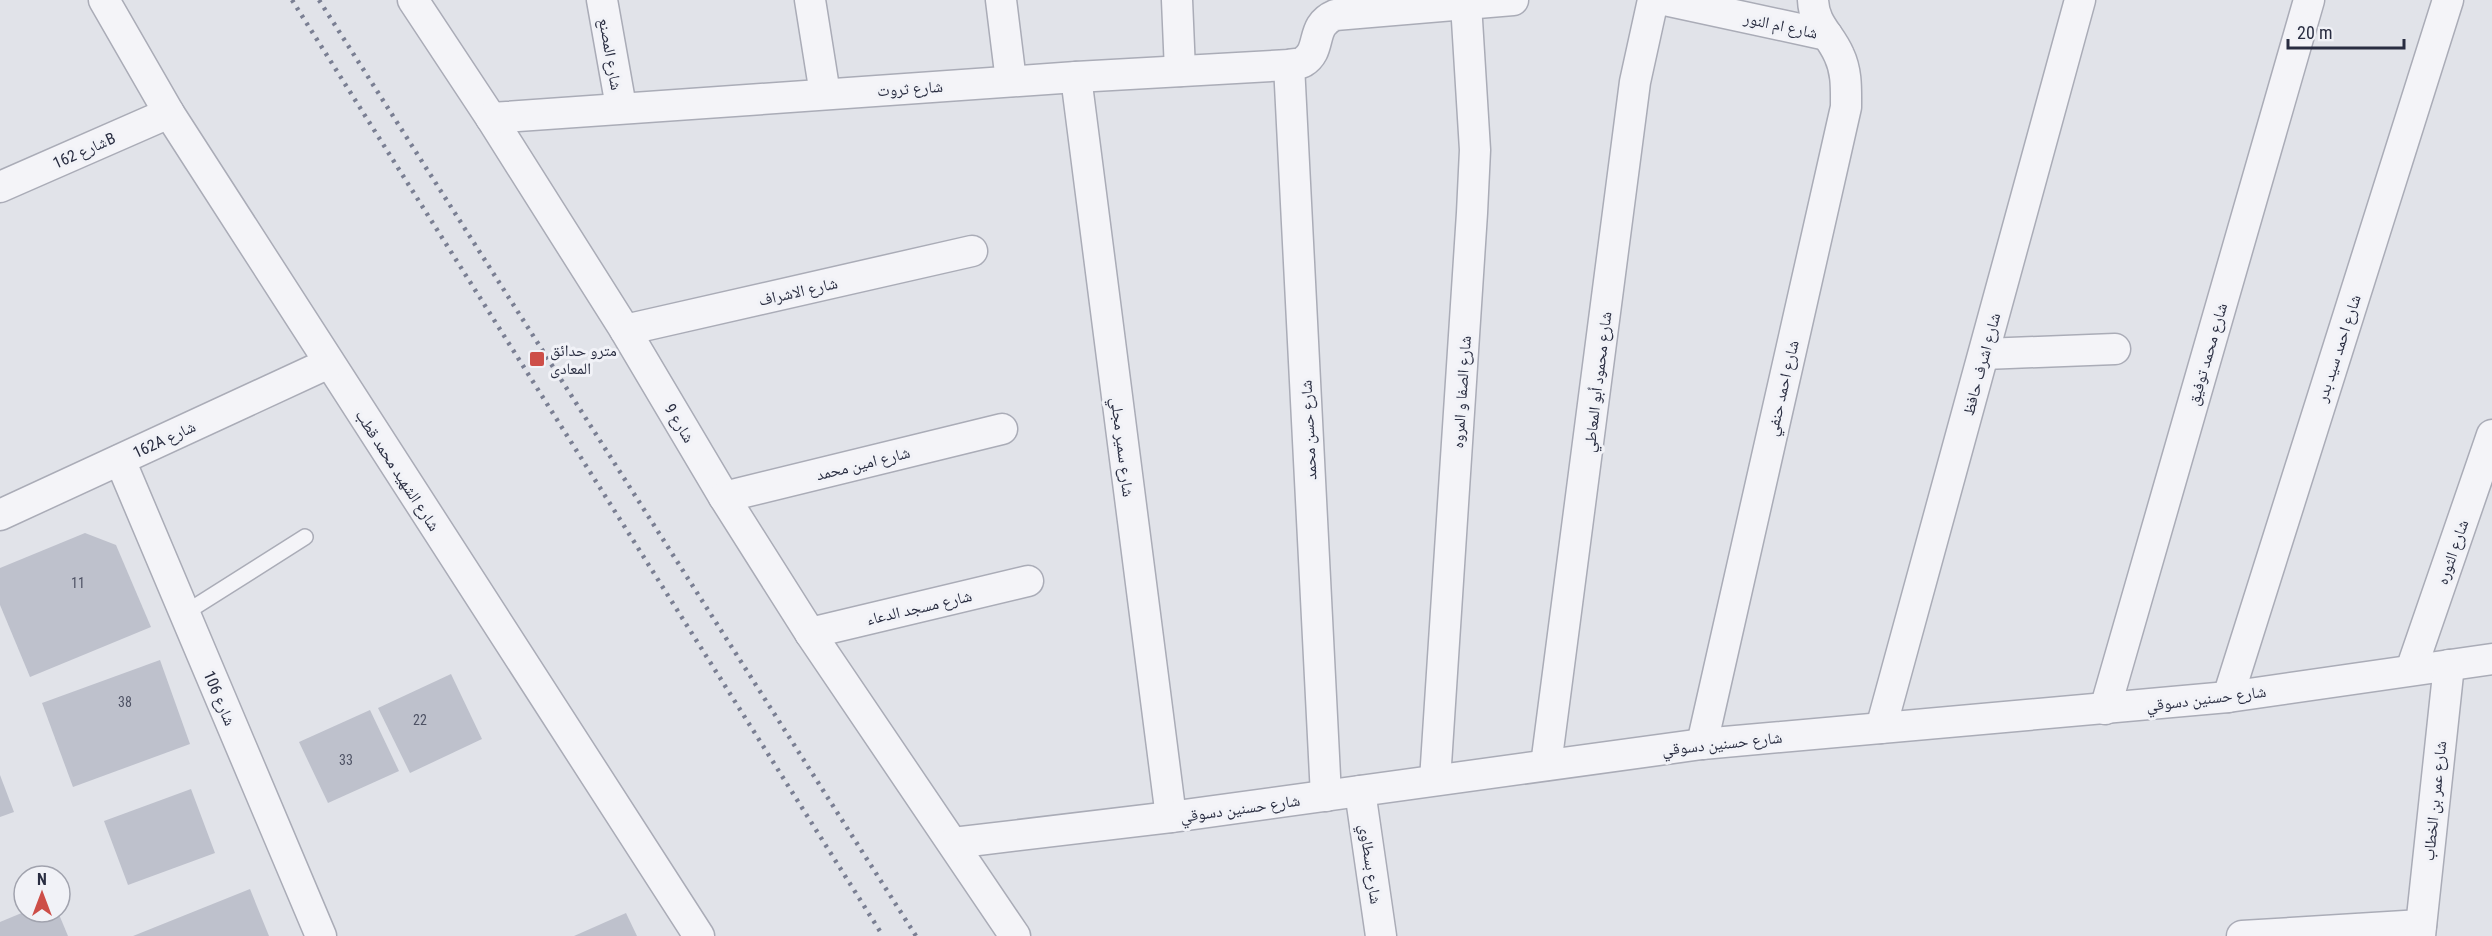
<svg xmlns="http://www.w3.org/2000/svg" width="2492" height="936" viewBox="0 0 2492 936" font-family="'Roboto Condensed','Noto Naskh Arabic',sans-serif">
<style>
.building{fill:#bec1cc}
.lines{fill:none;stroke-linecap:round;stroke-linejoin:round}
.lane-casing{stroke:#aaacb7;stroke-width:18}
.street-casing{stroke:#aaacb7;stroke-width:33}
.lane{stroke:#f4f4f8;stroke-width:15}
.street{stroke:#f4f4f8;stroke-width:30}
.rail{stroke:#7a7f93;stroke-width:4.5;stroke-dasharray:3 6;stroke-linecap:butt}
.poi-dot{fill:#cd4e48;stroke:#f1f2f7;stroke-width:2}
.labels{text-anchor:middle;stroke-width:6;stroke-linejoin:round;paint-order:stroke}
.number-label{font-size:14px;fill:#4e5264}
.street-label{font-size:16px;fill:#292d41;stroke:#f1f2f7}
.poi-label{font-size:16px;fill:#292d41;stroke:#f1f2f7;text-anchor:start}
</style>
<rect width="100%" height="100%" fill="#e1e3e9"/>
<g class="building">
<polygon points="85,533 116,545 151,627 30,677 0,605 0,568"/>
<polygon points="160,660 190,744 73,787 42,703"/>
<polygon points="451,674 482,739 410,773 378,708"/>
<polygon points="370,710 399,771 328,803 299,742"/>
<polygon points="0,775 14,812 0,817"/>
<polygon points="191,789 215,853 128,885 104,821"/>
<polygon points="250,889 269,936 133,936"/>
<polygon points="24,912 58,912 68,936 0,936 0,922"/>
<polygon points="626,913 637,936 574,936"/>
</g>
<g class="lines">
<defs>
<polyline id="lane" points="185,613 305,537"/>
<g id="street">
<polyline points="104,0 169,113 699,936"/>
<polyline points="413,0 491,118 625,330 724,497 810,633 1015,936"/>
<polyline points="602,0 621,107"/>
<polyline points="810,0 825,94"/>
<polyline points="1001,0 1011,81"/>
<polyline points="1177,0 1180,71"/>
<polyline points="1665,0 1827,35"/>
<polyline points="1289,65 1326,796"/>
<polyline points="1076,77 1171,817"/>
<path d="M491,118L1076,77L1289,65C1293,64 1300,64 1303,62C1323,50 1309,26 1335,15L1513,0"/>
<polyline points="0,187 169,113"/>
<polyline points="625,330 972,251"/>
<polyline points="1984,354 2115,349"/>
<polyline points="120,460 321,936"/>
<polyline points="724,497 1002,429"/>
<polyline points="0,515 329,363"/>
<polyline points="810,633 1028,581"/>
<polyline points="2411,670 2492,435"/>
<polyline points="2228,697 2448,0"/>
<polyline points="2105,709 2309,0"/>
<polyline points="1881,728 2080,0"/>
<path d="M1702,744L1846,107C1846,89 1847,72 1839,55C1830,34 1814,25 1813,0"/>
<polyline points="1546,765 1635,82 1653,0"/>
<polyline points="1435,780 1472,213 1475,150 1466,4"/>
<polyline points="1360,791 1381,936"/>
<polyline points="953,843 1171,817 1702,744 2228,697 2492,659"/>
<polyline points="2242,936 2421,925"/>
<polyline points="2420,936 2449,665"/>
</g>
</defs>
<use href="#lane" class="lane-casing"/>
<use href="#street" class="street-casing"/>
<use href="#lane" class="lane"/>
<use href="#street" class="street"/>
<g class="rail">
<polyline points="292,0 883,936"/>
<polyline points="319,0 916,936"/>
</g>
</g>
<rect class="poi-dot" x="529" y="351" width="16" height="16" rx="3"/>
<g class="labels">
<g class="number-label">
<text x="78" y="588">11</text>
<text x="125" y="707">38</text>
<text x="420" y="725">22</text>
<text x="346" y="765">33</text>
</g>
<g class="street-label">
<text transform="translate(1781 25) rotate(12)" y="6">شارع ام النور</text>
<text transform="translate(611 54) rotate(80)" y="6">شارع المصنع</text>
<text transform="translate(910 88) rotate(-4)" y="6">شارع ثروت</text>
<text transform="translate(84 150) rotate(-24)" y="6">شارع 162B</text>
<text transform="translate(798 291) rotate(-13)" y="6">شارع الاشراف</text>
<text transform="translate(2338 348) rotate(-72)" y="6">شارع احمد سيد بدر</text>
<text transform="translate(2207 354) rotate(-74)" y="6">شارع محمد توفيق</text>
<text transform="translate(1981 364) rotate(-75)" y="6">شارع اشرف حافظ</text>
<text transform="translate(1597 382) rotate(-83)" y="6">شارع محمود أبو المعاطي</text>
<text transform="translate(1782 388) rotate(-77)" y="6">شارع احمد حنفي</text>
<text transform="translate(1461 392) rotate(-86)" y="6">شارع الصفا و المروه</text>
<text transform="translate(680 423) rotate(59)" y="6">شارع 9</text>
<text transform="translate(1308 430) rotate(-93)" y="6">شارع حسن محمد</text>
<text transform="translate(164 439) rotate(-25)" y="6">162A شارع</text>
<text transform="translate(1123 447) rotate(83)" y="6">شارع سمير مجلي</text>
<text transform="translate(863 463) rotate(-14)" y="6">شارع امين محمد</text>
<text transform="translate(398 470) rotate(57)" y="6">شارع الشهيد محمد قطب</text>
<text transform="translate(2452 552) rotate(-71)" y="6">شارع الثوره</text>
<text transform="translate(919 607) rotate(-13)" y="6">شارع مسجد الدعاء</text>
<text transform="translate(220 698) rotate(67)" y="6">شارع 106</text>
<text transform="translate(2206 698) rotate(-7)" y="6">شارع حسنين دسوقي</text>
<text transform="translate(1722 743) rotate(-6)" y="6">شارع حسنين دسوقي</text>
<text transform="translate(2434 801) rotate(-84)" y="6">شارع عمر بن الخطاب</text>
<text transform="translate(1240 808) rotate(-8)" y="6">شارع حسنين دسوقي</text>
<text transform="translate(1371 864) rotate(82)" y="6">شارع بسطاوي</text>
</g>
<g class="poi-label">
<text x="550" y="356">مترو حدائق<tspan x="550" dy="18">المعادى</tspan></text>
</g>
</g>
<g transform="translate(42 894)"><circle r="28" fill="#f1f2f7" stroke="#a1a3ae" stroke-width="1.5"/>
<path d="M0-4.5L10 22L0 15L-10 22Z" fill="#cd4e48"/>
<text y="-9" font-size="16" font-weight="bold" text-anchor="middle" fill="#292d41">N</text>
</g>
<path d="M2288 39v9h116v-9" fill="none" stroke="#292d41" stroke-width="3"/>
<text x="2297" y="39" font-size="18" fill="#292d41" stroke="#f1f2f7" stroke-width="4.5" paint-order="stroke">20 m</text>
</svg>
